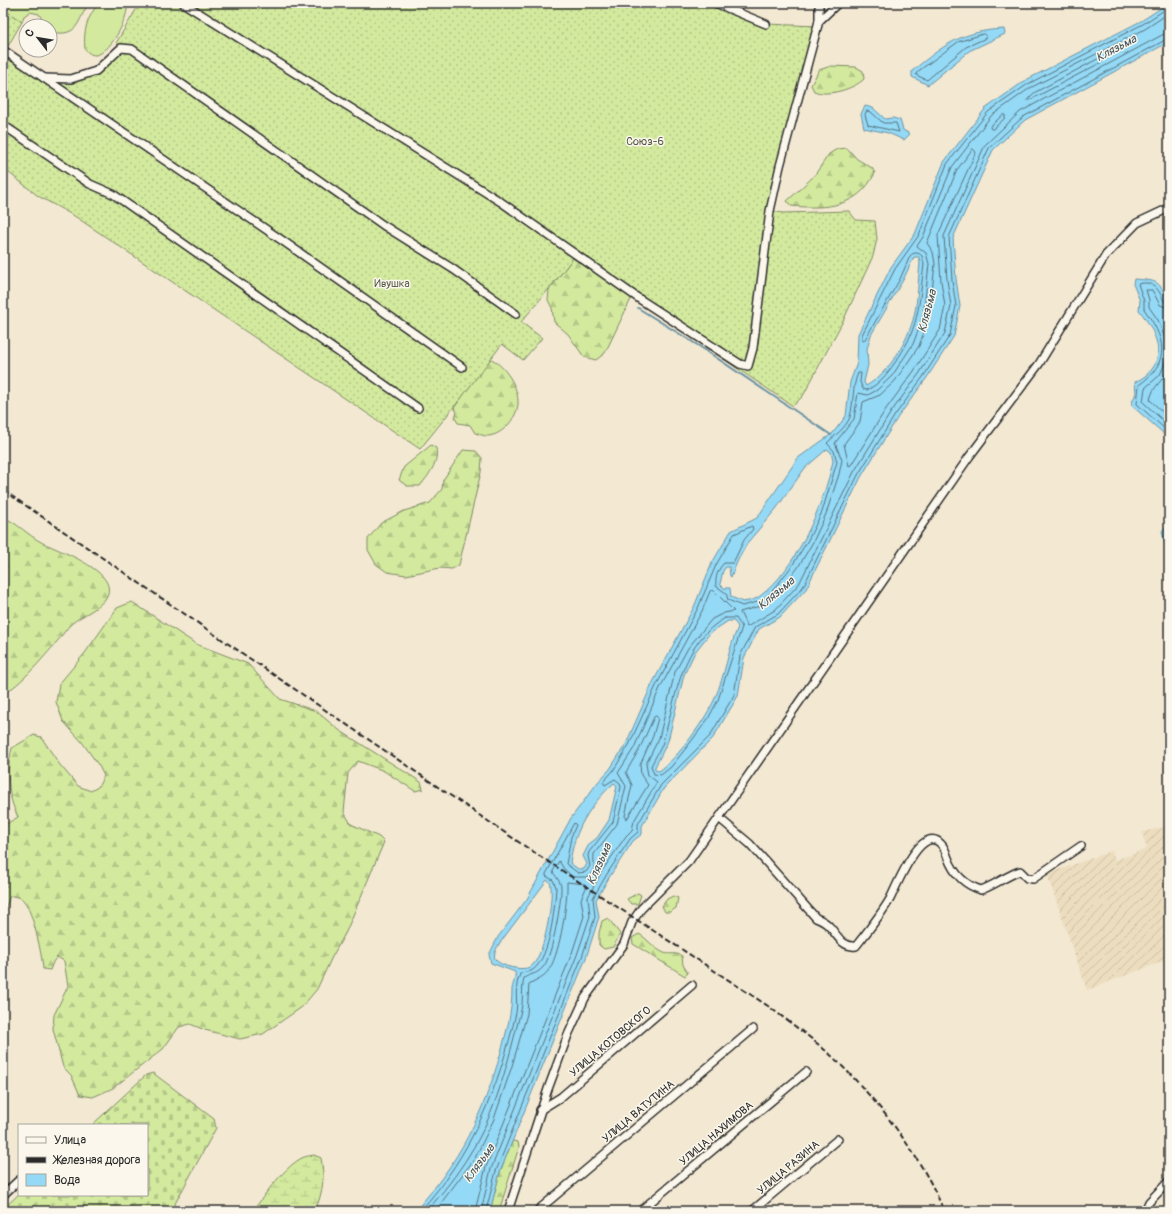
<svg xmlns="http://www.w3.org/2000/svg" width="1172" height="1214" viewBox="0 0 1172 1214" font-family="Pangolin,sans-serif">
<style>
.industrial{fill:url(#industrial-furrows)}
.grass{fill:#d2e99e;stroke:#7e8a64}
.forest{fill:url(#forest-firs);stroke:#7e8a64}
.wetland{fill:url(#wetland-marsh);stroke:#7e8a64}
.cemetery{fill:url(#cemetery-stones);stroke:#7e8a64}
.garden{fill:url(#garden-dots);stroke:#7e8a64}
.water{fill:#94d9f6;stroke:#6a93a5;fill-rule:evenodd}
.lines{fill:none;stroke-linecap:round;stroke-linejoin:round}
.shore{stroke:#55717c;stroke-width:1}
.stream{stroke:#6a93a5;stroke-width:2}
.minor-casing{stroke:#2b2b2b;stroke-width:10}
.minor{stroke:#fbf7ec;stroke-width:7}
.rail{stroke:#2b2b2b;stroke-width:2;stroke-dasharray:6 3;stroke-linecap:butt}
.labels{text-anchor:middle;stroke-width:3;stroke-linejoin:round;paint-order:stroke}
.park-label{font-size:11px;fill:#555a48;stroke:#fbf7ec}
.street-label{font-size:11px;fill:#2b2b2b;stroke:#fbf7ec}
.water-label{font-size:12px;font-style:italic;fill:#45565e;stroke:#fbf7ec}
</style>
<defs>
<pattern id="industrial-furrows" width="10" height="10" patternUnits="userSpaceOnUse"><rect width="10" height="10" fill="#edddbf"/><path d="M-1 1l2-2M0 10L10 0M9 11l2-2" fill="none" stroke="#cbbea4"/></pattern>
<pattern id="forest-firs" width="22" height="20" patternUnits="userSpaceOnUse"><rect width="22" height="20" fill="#d2e99e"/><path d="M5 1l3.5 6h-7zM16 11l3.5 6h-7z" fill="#b4c888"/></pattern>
<pattern id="wetland-marsh" width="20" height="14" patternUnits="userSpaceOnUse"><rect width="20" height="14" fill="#d2e99e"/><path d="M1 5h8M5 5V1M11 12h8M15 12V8" fill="none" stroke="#b4c888"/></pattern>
<pattern id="cemetery-stones" width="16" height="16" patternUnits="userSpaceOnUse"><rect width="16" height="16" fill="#d2e99e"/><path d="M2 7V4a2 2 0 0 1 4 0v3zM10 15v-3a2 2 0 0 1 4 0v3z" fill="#b4c888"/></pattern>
<pattern id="garden-dots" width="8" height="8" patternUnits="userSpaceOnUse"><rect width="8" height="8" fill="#d2e99e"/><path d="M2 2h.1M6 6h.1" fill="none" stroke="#b4c888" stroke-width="1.8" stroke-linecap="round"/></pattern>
</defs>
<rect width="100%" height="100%" fill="#f3e8d2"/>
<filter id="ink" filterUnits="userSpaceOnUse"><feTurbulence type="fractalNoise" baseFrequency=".025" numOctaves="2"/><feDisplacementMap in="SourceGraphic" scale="8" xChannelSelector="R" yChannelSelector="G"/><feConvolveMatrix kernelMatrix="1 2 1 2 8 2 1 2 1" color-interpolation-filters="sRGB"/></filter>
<g filter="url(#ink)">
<polygon class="industrial" points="1169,826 1169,959 1087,990 1047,874 1112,851 1115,860 1147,849 1142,832"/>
<g class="grass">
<path d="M3,3H89C77,20 80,38 50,32V26H46L39,14L30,12L24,16L22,22L3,9Z"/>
<path d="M99,3H121L122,6L127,7C128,19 109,55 95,55C91,55 87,52 85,49C83,31 87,17 99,3Z"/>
</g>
<g class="forest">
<path d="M831,66L856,67L863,71L864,79C854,89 827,97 814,91L811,85L819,70Z"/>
<path d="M847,148L857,159L872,168L875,173C858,208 826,209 791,206L787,201L814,176L829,154L837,149Z"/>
<polygon points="573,258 632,297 605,353 596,360 584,357 568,334 554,322 552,308 548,300 549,290"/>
<path d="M490,358C505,366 519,387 518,404C517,418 502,436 487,436C484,436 479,434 475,433L470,425L458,423L455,418L457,412L454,408Z"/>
<path d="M431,445L436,448C439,462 429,475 420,486H407L399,480L404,467Z"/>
<polygon points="463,450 476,451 482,458 481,472 459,565 452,569 440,568 406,575 387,572 376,564 368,550 368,539 381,523 404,511 430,503 442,489 443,480"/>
<path d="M3,517C17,523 28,535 41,542C57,550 119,571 107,596C101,608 82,615 71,624C67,628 63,634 60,638C49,651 18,689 3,693Z"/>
<path d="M132,602L196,644L248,664L280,699L316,711L339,730L421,782L423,789L415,791L384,771L358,761L348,773L344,812L351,824L379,837L384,842L346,932L332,957L317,989L302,1007L263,1034L240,1039L205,1030L190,1024L179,1027L163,1049L113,1088L93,1097L80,1095L71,1075L63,1067L53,1029L54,1015L68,986L64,961L57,957L53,962L50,970L43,969C42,955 33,912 24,901C21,897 15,896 10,896L3,916V826L18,817C7,795 6,772 12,748L34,735L41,737L60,765L78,786L91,791L98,787L104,776L99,766L82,742L63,721L56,702L59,684L85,653L117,608Z"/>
<polygon points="638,893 641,895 638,904 631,904 627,899"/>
<polygon points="673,896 678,898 676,908 670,912 665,912 662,906 667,899"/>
<polygon points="608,918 620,934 613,947 604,949 599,945 599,933 602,921"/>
<path d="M639,934C648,939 653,948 664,953C670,955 676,952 682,956L683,965L688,973L685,976L633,944L632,938Z"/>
<polygon points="512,1141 518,1142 519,1147 499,1211 490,1211 500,1172"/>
</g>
<path class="wetland" d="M314,1155L321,1158C325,1179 323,1191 315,1211H254C261,1197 288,1164 302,1158C305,1156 310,1156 314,1155Z"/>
<polygon class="cemetery" points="153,1073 214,1119 216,1128 171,1211 3,1211 3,1209 19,1194 19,1195 147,1195 147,1125 92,1125 146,1075"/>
<path class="garden" d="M140,3H715L766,24L818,26L771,211L783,213L849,211L856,220L875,221L877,239L873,256L844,319L803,396L793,406L573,258C557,280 539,301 521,322L542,338L523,360L502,344L462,397L420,449L76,217L38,196L3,168V9L22,22L5,51L44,78L71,79L96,71L120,47L116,43Z"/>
<g class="water">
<path d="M1169,3V42L1025,120L993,150L953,238L956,279L960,306L954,336L926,379L898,417L861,477L806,589L780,617L759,629L744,658L738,696L713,738L664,788L642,826V834L633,841L610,876L596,900L599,917L586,958L500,1172L490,1211H415C459,1162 483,1115 501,1052C507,1029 512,1014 512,989C513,983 516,977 515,972L491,963L489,955L498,937L527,899L571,818L598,782L610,769L626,744L652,684L694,607L712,563L731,531L757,518L798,458L833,433L846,416L850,382L857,363L858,334L891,267L915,234L944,162L985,109L1026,80L1141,21ZM914,257H919L920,263C918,280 918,299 914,316C908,341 889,373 866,386L864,382L868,365L867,349L871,335L903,280ZM827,449L831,452L833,461C824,503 796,570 760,596C755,600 748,601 743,602L731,597L730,588H724L720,584L723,571L726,567H729L730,576L731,577L738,560L748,542L776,509L805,468ZM728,621H734L738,627C728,650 725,675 715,698C706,719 678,758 659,771L655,770V767L668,741L684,675L695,652L710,633ZM614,783L617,786L609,820L597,838L589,844L583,856L587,864L584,869H578L570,863C574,830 590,805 614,783ZM547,880L550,882C555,895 544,961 530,967C522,971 501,967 495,959C493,954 497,948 499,944Z"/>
<path d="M1004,29L1005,34L969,51L928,85L912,77V71C944,45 961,31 1004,29Z"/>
<polygon points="865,106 873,108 885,119 893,118 900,120 903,130 910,134 904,140 888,133 864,128 861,114"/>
<path d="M1134,279C1160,281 1158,280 1169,303V442L1162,432L1131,405L1136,393L1135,382C1171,365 1158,334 1139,310L1140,301L1133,284Z"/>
<polygon points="1169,523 1169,549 1165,544 1162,531"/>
</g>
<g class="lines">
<g class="shore">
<polyline points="1169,13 1145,29 1030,88 991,116 952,167 923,237 917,246 926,253 929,264 923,317 913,344 892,376 877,390 868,395 858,393 854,419 835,443 842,460 839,474 826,514 813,542 797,569 776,594 763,605 740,612 747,627 775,610 799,584 854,472 891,412 919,374 945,333 951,306 947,280 944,236 985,145 1020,112 1162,35 1169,33"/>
<polygon points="984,34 986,35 986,38 966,47 927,80 916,75 917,72 958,42"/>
<polygon points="1100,58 1103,59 1102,62 1030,100 1027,100 1034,93"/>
<polygon points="867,111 871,112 883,123 896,123 899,132 868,125 865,115"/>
<polygon points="1003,115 1005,115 1005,118 993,129 991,129 990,127"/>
<polygon points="973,149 976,152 938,235 941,281 945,306 940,330 914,371 886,409 851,465 849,466 844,444 860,422 863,402 880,395 895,381 919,346 929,318 935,264 933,252 927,243 957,170"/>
<path d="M1169,303L1164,301C1158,289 1154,280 1138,284L1144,301V309C1165,338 1172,361 1139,385L1137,404L1165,429L1169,435"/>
<polyline points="1169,308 1160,305 1152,290 1146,290 1149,300 1149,307 1158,320 1168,346 1166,360 1160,375 1145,388 1143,402 1169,426"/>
<path d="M1169,368C1162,383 1153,385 1150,400L1169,418"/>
<path d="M725,618H736L742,627L718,700L708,719L690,743L671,767L661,775L654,774L651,766C655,757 662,748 664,738C677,694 681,643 725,618Z"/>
<polygon points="656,716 658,718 653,736 640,765 641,775 648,785 627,819 625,816 632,785 626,772 639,750 654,717"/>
<path d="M420,1211C472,1154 499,1087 516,1013C518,1004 515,994 517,985C517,981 519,978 520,974C524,971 530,973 534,969C550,956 555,908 556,887L553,880L546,876V874L574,823L576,825L571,837L566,864L578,873L586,872L590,866L588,856L589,852L613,822L621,787L620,783L615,779L605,785L603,782L613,771L629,745L656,686L698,608L716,565L734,534L752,526L753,529L744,540L733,563H724C718,569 715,577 716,586L726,593L728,600L742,606L761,601L773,590L792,566L808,540L822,512L837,462L834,451L827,443C834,436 846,428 850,417C854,402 852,387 858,373H861L860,382L863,389L867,390C878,385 887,374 894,364C919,330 919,305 924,264L922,256C919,252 913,252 910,256L900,279L864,341L862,340V335L895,269L919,235L947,164L988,112L1028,84L1143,24L1169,7"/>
<path d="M427,1211C442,1193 457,1175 469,1155C496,1114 508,1061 520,1014C524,1003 521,990 524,978C532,973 537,975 544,966C552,956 562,900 561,887C560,879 554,876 553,871L559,861L564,869L573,877H587C597,870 593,864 594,854L617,824L626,786L618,773L634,748L660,688L702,611L710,591L713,590L734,611L724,613L712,619L688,648L675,672L659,738L646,764L648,775L657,782L634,821L632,830L626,836L602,871L588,897L590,916L577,955L491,1169L481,1211"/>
<path d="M435,1211L475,1158L494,1119L512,1066L527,1014L529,984C537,979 545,977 550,968C560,952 568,901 567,882L585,884L587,886L581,899L584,916L572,953L486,1167L475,1211"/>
<polyline points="486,1211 496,1171 582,957 595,917 593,898 607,874 630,839 638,832 638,824 661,785 710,736 734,695 740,656 755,627 778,614 803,587 858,475 895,415 923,377 950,335 956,306 952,280 949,237 989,148 1023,117 1169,38"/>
</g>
<polyline class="stream" points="638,308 699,346 831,435"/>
<defs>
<g id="minor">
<polyline points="183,3 501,202 638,298 740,364 748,366 753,348 770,211 780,166 819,21 819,3"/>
<polyline points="715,3 766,24"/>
<polyline points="819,21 838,3"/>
<polyline points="3,50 283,241 462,367"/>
<polyline points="44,78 71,79 96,71 121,48 132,49 383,225 453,269 516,314"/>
<polyline points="3,125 90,184 113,194 418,408"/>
<path d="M719,818L750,844L816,918C821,920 825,922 828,925C837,934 842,948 856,946C868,931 880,916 890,899C896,888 921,822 941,844C945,848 946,853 948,858C954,874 965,885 981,890C995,885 1006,876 1020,871L1027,878L1033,879L1081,846"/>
<polyline points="540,1110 561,1097 692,985"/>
<polyline points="3,1195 19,1180"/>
<polyline points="508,1211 548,1089 568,1035 585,998 624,944 632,922 641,909 689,861 969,457 1039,364 1106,255 1137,223 1169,208"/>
<polyline points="537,1211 753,1029"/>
<polyline points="640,1211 806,1072"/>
<polyline points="752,1211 838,1139"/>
<polyline points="1145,1211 1149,1202 1169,1181"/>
</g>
</defs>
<use href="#minor" class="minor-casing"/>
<use href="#minor" class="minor"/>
<path class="rail" d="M3,490L523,845L768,1006C793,1025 818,1042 840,1064C882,1106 921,1156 944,1211"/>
</g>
</g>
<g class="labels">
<g class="park-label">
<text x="645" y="145">Союз-6</text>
<text x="392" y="287">Ивушка</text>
</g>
<g class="street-label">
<text transform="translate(610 1041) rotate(-40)" y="4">УЛИЦА КОТОВСКОГО</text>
<text transform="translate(638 1111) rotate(-40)" y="4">УЛИЦА ВАТУТИНА</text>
<text transform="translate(716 1133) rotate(-40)" y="4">УЛИЦА НАХИМОВА</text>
<text transform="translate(788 1167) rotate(-40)" y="4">УЛИЦА РАЗИНА</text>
</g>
<g class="water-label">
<text transform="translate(1116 48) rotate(-28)" y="4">Клязьма</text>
<text transform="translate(927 311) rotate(-75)" y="4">Клязьма</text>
<text transform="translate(776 593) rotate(-40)" y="4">Клязьма</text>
<text transform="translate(599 864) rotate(-66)" y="4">Клязьма</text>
<text transform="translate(479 1163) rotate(-54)" y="4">Клязьма</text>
</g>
</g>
<rect width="1172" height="1214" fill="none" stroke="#fbf7ec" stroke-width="16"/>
<rect x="8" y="8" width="1156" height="1198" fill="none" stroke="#2b2b2b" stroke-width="1.5" filter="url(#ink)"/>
<rect x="18" y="1124" width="130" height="72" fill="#fbf7ec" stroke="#a8a59f"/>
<rect x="26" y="1137" width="20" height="6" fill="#fbf7ec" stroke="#a8a59f"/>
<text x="54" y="1144" font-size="12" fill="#2b2b2b">Улица</text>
<rect x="26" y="1157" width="20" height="6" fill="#2b2b2b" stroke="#a8a59f"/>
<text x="54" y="1164" font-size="12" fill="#2b2b2b">Железная дорога</text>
<rect x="26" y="1174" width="20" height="12" fill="#94d9f6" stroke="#a8a59f"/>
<text x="54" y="1184" font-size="12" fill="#2b2b2b">Вода</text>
<g transform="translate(38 38) rotate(301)"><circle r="19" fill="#fbf7ec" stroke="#a8a59f"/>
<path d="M0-3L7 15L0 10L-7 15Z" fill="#2b2b2b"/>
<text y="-6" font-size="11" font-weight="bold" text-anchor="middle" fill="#2b2b2b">С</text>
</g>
</svg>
